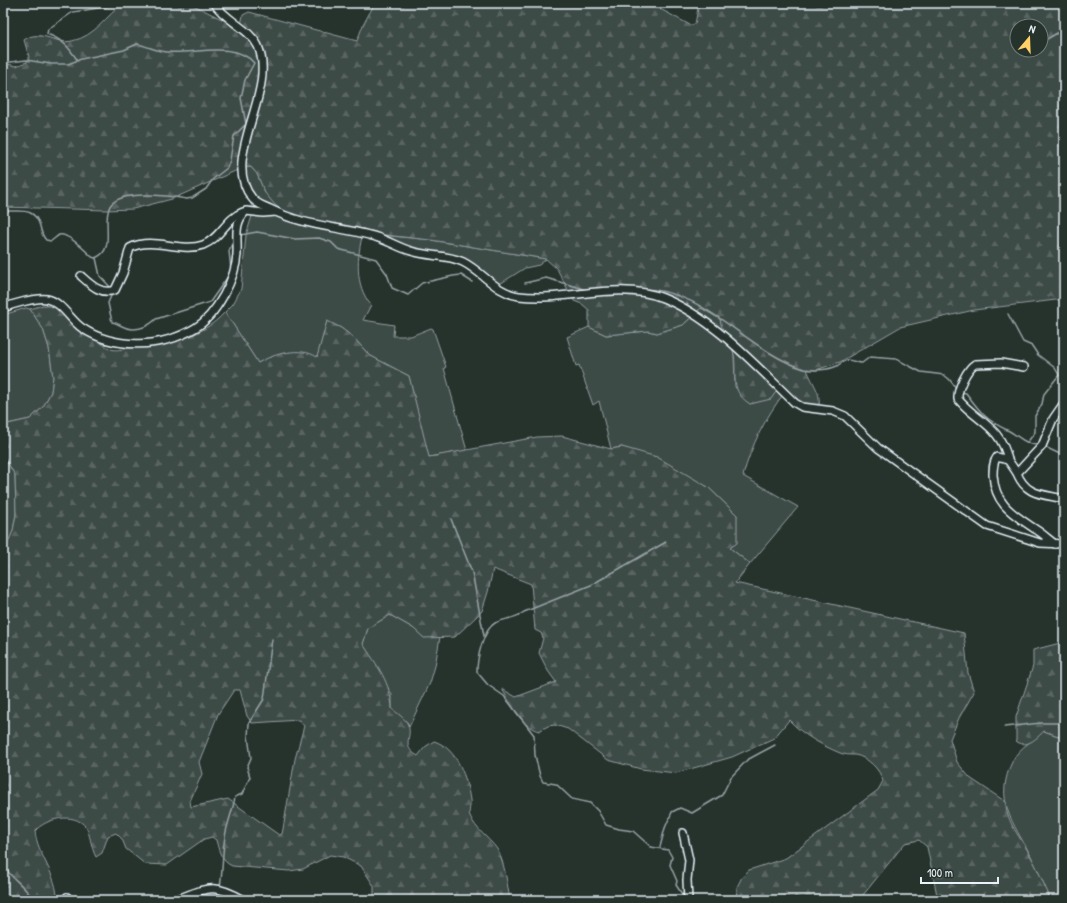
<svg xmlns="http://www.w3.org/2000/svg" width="1067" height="903" viewBox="0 0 1067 903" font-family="'Patrick Hand',sans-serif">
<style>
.green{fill:#3e4b47;stroke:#939ea0}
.forest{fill:url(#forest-firs);stroke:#939ea0;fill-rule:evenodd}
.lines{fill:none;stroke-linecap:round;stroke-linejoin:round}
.stream{stroke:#98a3a5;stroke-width:1.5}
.minor-casing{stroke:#e8f1f8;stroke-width:10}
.minor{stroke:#26332d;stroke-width:7}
</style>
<defs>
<pattern id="forest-firs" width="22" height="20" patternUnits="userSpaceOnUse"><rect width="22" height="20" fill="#3e4b47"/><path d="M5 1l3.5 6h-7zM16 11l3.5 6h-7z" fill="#5a6562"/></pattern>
</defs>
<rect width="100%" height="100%" fill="#26332d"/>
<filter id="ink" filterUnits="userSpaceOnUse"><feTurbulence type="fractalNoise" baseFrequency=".025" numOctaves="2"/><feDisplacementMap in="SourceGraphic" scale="8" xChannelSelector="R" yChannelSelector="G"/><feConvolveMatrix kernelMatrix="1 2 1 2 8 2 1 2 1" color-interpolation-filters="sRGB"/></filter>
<g filter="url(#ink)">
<g class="green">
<path d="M251,167L257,174L265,193L363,233C357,256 354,285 371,305L363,320L394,325L393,336H411L431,328L433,329L446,367L444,368L467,451L428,457L409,376L369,355L354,338L341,328L327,321L317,358C301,346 273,355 258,363L225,312L233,304L241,289L246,235L252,216V207L244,185L242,168Z"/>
<polygon points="370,234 431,240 546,259 539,265 525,268 498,285 475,268 450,261 423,257"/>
<polygon points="26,308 30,309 43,329 49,348 53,377 51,392 43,407 30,419 3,425 3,315"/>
<path d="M701,308L720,319L724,334L732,346L734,355L735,387L750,404L767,399L779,389L785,392C766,416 751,446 743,476L798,507L750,564L730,548L737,515L708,487L622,447L611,449L599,401L593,405L579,365L576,366L567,337L589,327L606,335L648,331L657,333L683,325Z"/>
<polygon points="3,456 15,475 16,514 13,531 7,549 4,550"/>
<polygon points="390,615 413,628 424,637 440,637 435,666 430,683 409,727 408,723 392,709 392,695 363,644 368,628"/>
<path d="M1044,731L1064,738V900H1051C1044,885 1038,870 1031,856C1013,822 993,800 1013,760C1020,746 1034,741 1044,731Z"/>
</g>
<g class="forest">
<path d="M124,3H189L236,26L241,25L243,15L249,12L357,41L363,25L375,3H649L690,25L695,24L699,3H1064V299L974,310L900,327L840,362L816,370L807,369C812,384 823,393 818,410L809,409L778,389L771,399L750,404C726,389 740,369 732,347C730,342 726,339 724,334C722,329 721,324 720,319L701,308L683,325L657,333L648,331L606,335L589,327V310L582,304L574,301L557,269L546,259L431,240L329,229L285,212L275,205L265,193L257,174L251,167L242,168L172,199L133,209L106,210L3,207V63L16,66L27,62L29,57L24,40C40,28 56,45 72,41C96,36 105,16 124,3ZM1017,26H1041V50H1017Z"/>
<path d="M43,305C71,307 86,337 111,349C116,351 124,349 129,348C163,346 201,339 225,312L258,363C273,354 301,346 317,357L327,321L341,328L354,338L369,355L409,376L429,457L537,437L562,436L611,449L622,447L657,457L708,487L737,515V543L730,548L750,564L735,583L964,633L968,673L974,692L959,718L950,739L957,762L970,778L1006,802C1005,821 1022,839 1030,855C1038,869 1044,885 1051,900H938L927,847L919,840L905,843L859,900H804L795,896L793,900H736L737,887L742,877L749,870L786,858L878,790L883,781C880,769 867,757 855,755C850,755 845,755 840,753C821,745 803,735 789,720L774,738L732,757L676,773L641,769L608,760L568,729L555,725L548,726L539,731C520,726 512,705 502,689L516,697L556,682L548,671L539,653L543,638L541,633L535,630L531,584L493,569L488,592L482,611L455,637L424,638L413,628L390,615L368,628L363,644C377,665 391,683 392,709C397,713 406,719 408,725C413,737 400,746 418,756L425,747L434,741C457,748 467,778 470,800C471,806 468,811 470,816C476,830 488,837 497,849C505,863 507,884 510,900H374V886L361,866L343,857L330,855L303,869L289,871L232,866C221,861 219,851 216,840L212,837L204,839L167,865L145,864L126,849L122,839L116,833L108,836L102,853L96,857C91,848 90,833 86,827C74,811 45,819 35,831C37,854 58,876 57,900H3V827L6,824V816L3,809V554L13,531L16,514L15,475L3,455V425L30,419L43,407L51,392L53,377L49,348L43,329L30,309ZM234,690H240L247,716L252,723L299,720L304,726L295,759L283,829L282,834L279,835L228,799L191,807L190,801L202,774L199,762L218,714Z"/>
<path d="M1064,642V738L1044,731C1036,739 1026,749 1016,741V717L1033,666V650Z"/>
</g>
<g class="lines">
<g class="stream">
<polyline points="836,3 848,6"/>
<polyline points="1047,39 1064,29"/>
<path d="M78,61C68,46 63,40 47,34L48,29L73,12L130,3"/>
<path d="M3,63L26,60L51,64H68L81,59L124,50L137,44C147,46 157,51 167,52C192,55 235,40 254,63L245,80L241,98L246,124L234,136L230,160L227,168L213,179L206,189L192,198L187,199C170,196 120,189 110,206C101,222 117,250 95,258L92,257C87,252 67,232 59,235C57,236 53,240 51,241L46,240C42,236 41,231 40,226C34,206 20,212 3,211"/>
<polyline points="240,235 257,232 295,239 319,238 331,242 338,249 376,259 387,274 392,288 408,295 422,283 453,276 461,275 472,282"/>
<polyline points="96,258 100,276 111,288"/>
<polyline points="231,270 229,251 234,239"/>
<polyline points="525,283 546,278 587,290"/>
<path d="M639,289C704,287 745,350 804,369C812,371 829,370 837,366C840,364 843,361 847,360C852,360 857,363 862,363L870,357L896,359L921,372L944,375L949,379L957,389"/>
<path d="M111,296L108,303L112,322C118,323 122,327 127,328C138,331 149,326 156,319L210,302L229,275"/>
<polyline points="1008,314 1023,342 1032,346 1038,355 1055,368 1059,375 1044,394 1042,404 1035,416 1035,432 1027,443"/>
<path d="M961,392L966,393C981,413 985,419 1007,430C1018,435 1024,444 1037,445"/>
<polyline points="1045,447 1064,456"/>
<polyline points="451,519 472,572 484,636"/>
<path d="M666,542L591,585L524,612C513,620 504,618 495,623C483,630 477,658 477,672L488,685L504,696L534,735L535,755L540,776L543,782L556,784L572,799L590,803L598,811L606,825L619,829L633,831L651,847L668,850L672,857L670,865L677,881L676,885L684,897V900"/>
<polyline points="1004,727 1041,723 1064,723"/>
<polyline points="3,815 3,818"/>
<polyline points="660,847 665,828 672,812 680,808 692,813 722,795 731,777 747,760 775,745"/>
<path d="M3,862C8,878 26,885 33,900"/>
<path d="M220,887C223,870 222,853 225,837C227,823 233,811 235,797L242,794L250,777L247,767L251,758L248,736L249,723L264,699L272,639"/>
<polyline points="219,893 223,900"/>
</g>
<defs>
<g id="minor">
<path d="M214,3C225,20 250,29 258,46C278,93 219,158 252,198C256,204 264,206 270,209C303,226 335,226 369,235C384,238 397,247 411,251C429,257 447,254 463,262C483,272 496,293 519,296C566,302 617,280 663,298C713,318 756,366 795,403L802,407L833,411L845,416L878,448L987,526L1040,543L1064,544"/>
<path d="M81,276C91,285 101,295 115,290L123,273L130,248C153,236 180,253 203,245C220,239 226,218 243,212"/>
<path d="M3,308C13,304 37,297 47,299C62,302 70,320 82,328C115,350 162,348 195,328C216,316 236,278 237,254C238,237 233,224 246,211L263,213L276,212"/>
<path d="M1024,367L1001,363L975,364C967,369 957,389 958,399C977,422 1001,426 1008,460L997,457C993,462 993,469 993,475C995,505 1013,514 1035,529C1042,533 1048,539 1055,544"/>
<path d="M1064,403L1053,419L1042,446L1017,473C1026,496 1043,494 1064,499"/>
<polyline points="1008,460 1017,473"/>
<polyline points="683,833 689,860 687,880 688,900"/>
<polyline points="67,897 70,900"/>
<path d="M175,900C207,888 213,882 244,900"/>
</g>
</defs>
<use href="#minor" class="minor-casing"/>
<use href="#minor" class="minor"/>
</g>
</g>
<rect width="1067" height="903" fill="none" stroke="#26332d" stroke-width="16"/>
<rect x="8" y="8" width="1051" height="887" fill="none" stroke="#e8f1f8" stroke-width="1.5" filter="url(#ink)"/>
<g transform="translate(1029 38) rotate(19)"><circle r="19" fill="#26332d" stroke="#747f7e"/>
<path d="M0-3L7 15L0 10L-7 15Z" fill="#ffd166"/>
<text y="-6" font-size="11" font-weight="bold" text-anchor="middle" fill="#e8f1f8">N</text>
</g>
<path d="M921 877v6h77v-6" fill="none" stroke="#e8f1f8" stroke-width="2"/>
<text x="927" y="877" font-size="12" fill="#e8f1f8" stroke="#26332d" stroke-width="3" paint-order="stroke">100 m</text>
</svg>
